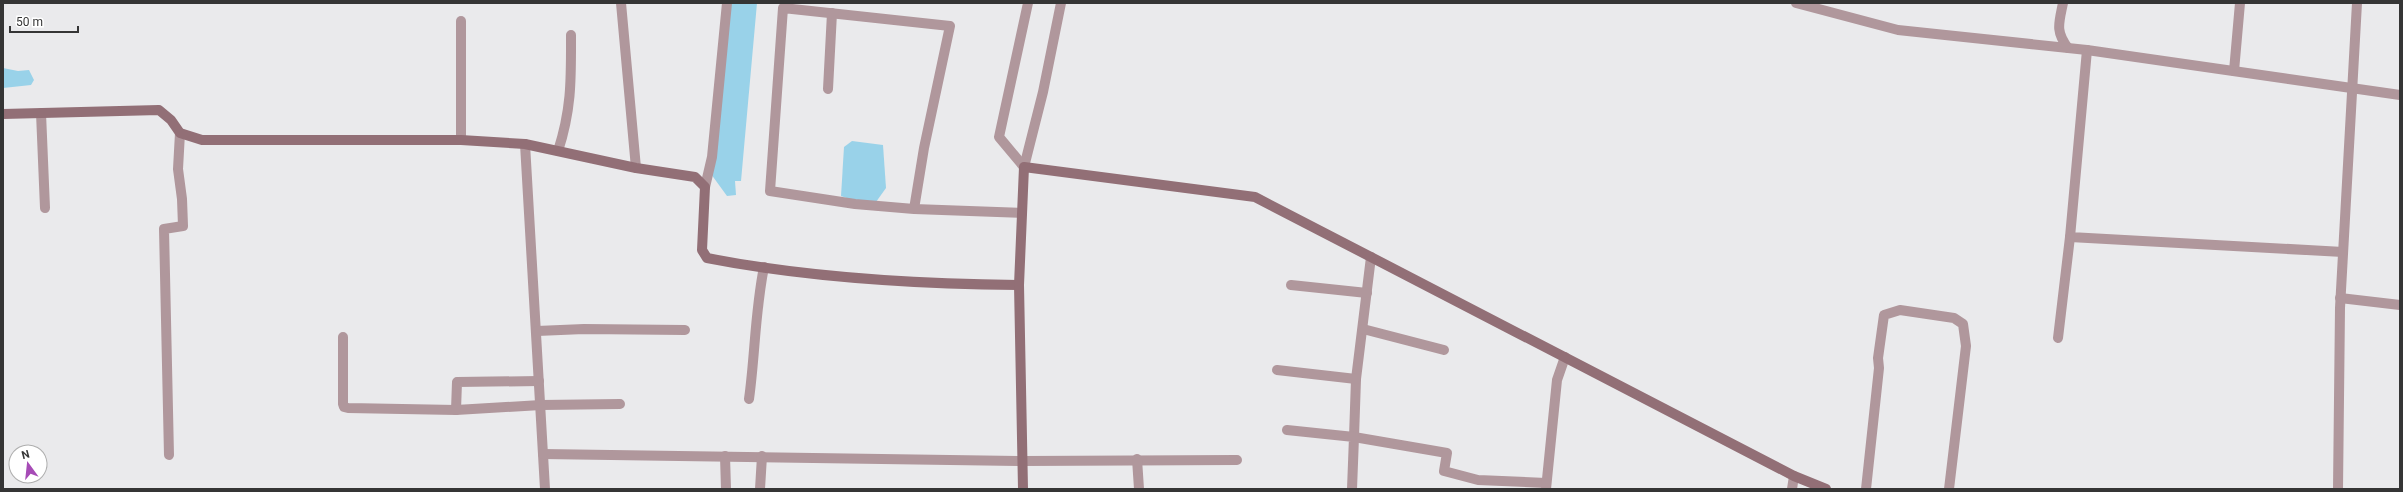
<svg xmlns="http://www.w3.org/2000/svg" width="2403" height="492" viewBox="0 0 2403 492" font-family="Roboto,sans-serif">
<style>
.water{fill:#99d2e9}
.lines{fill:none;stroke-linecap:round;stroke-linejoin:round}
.street{stroke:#b0979c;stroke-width:10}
.secondary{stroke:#926f76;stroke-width:10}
</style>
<rect width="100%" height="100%" fill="#eaeaec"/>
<g class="water">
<polygon points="728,3 757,3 741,181 735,181 736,195 727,196 711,174"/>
<polygon points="3,68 18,71 29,70 34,80 31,85 3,88"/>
<polygon points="852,141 883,145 886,188 876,202 858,202 841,196 844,147"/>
</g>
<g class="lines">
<g class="street">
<polyline points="621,3 636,168"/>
<polyline points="1796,3 1898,30 2087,50"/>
<path d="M2063,3C2059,23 2055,31 2068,48"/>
<polyline points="2234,71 2240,3"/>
<polyline points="828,89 832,13"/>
<polyline points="41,113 45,208"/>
<polyline points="461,140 461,21"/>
<polyline points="525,144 545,489"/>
<path d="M558,151C572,108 571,78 571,35"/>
<polyline points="1024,167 999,137 1028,3"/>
<polyline points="1024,167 1043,92 1061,3"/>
<polyline points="705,187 712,157 727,3"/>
<polyline points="914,209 924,148 950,26 783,8 770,191 855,204 914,209 1022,213"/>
<polyline points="2343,252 2070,237 2087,50 2400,95"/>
<polyline points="1371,257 1356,379 1354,437 1447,453 1444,471 1478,480 1546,483"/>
<polyline points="1291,285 1367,293"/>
<polyline points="2340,298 2400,305"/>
<polyline points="1363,329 1444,350"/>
<polyline points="537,331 584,329 685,330"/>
<polyline points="343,337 343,404 344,407 348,408 456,410 541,405 620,404"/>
<polyline points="2058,338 2070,237"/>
<polyline points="1277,370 1356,379"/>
<path d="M749,399C755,356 755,311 764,267"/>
<polyline points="456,410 457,382 539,381"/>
<polyline points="1287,430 1354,437 1352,489"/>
<polyline points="543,454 1023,461 1237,460"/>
<polyline points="169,455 164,229 183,226 182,199 178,169 180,133"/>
<polyline points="725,456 726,489"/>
<polyline points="1137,459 1139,489"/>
<polyline points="760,489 762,456"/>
<polyline points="1546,489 1557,380 1565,357"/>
<polyline points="1792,489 1794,476"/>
<polyline points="1866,489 1879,368 1878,358 1884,315 1900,310 1954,318 1963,324 1966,346 1949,489"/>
<polyline points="2338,489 2340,308 2357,3"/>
</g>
<g class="secondary">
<path d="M3,114L159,110L171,120L180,133L202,140H461L525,144L636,168L695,177L705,187L702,250L707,258C809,278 915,284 1019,285"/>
<polyline points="1023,489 1019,285 1024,167 1255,197 1794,476 1826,489"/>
</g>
</g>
<rect width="2403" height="492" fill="none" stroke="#353535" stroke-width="8"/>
<g transform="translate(28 464) rotate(345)"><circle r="19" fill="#ffffff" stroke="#aeaeae"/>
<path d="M0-3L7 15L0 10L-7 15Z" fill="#a64bb6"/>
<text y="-6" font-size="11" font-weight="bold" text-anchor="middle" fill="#353535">N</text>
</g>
<path d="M10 26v6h68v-6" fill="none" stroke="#353535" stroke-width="2"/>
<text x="16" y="26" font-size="12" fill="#353535" stroke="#ffffff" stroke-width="3" paint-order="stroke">50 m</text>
</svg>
